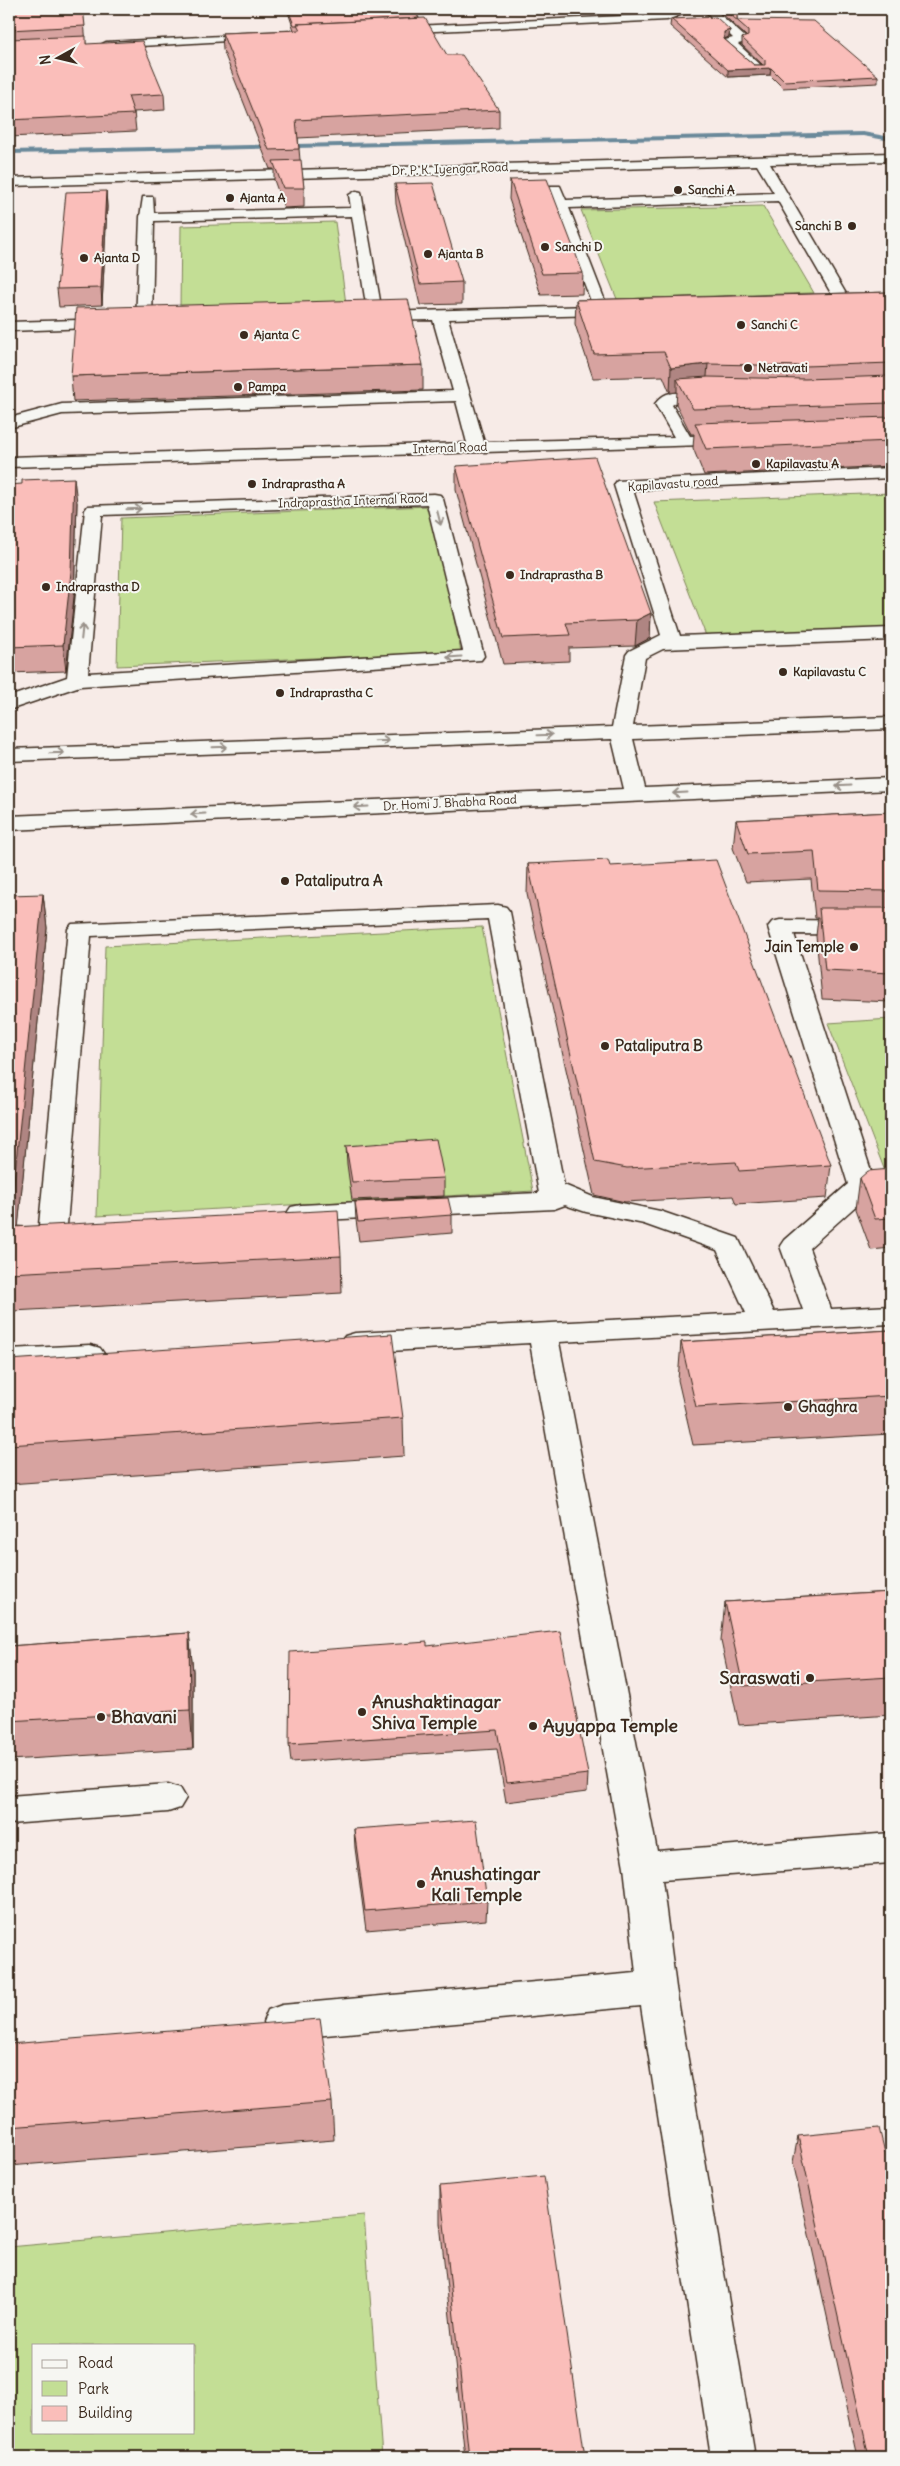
<svg xmlns="http://www.w3.org/2000/svg" width="900" height="2466" viewBox="0 0 900 2466" font-family="Delius,sans-serif">
<style>
.green{fill:#c3de95;stroke:#7f845a;fill-rule:evenodd}
.lines{fill:none;stroke-linecap:round;stroke-linejoin:round}
.stream{fill:#6b899a;fill-rule:evenodd}
.minor-casing{stroke:#3b2a1e;stroke-width:3}
.minor{fill:#f6f6f2;fill-rule:evenodd}
.wall{fill:#d7a3a0;stroke:#3b2a1e}
.shaded-wall{fill:#af8582;stroke:#3b2a1e}
.building{fill:#fabeba;stroke:#3b2a1e}
.oneway{stroke:#989088}
.poi-dot{fill:#3b2a1e;stroke:#f6f6f2;stroke-width:2}
.labels{text-anchor:middle;stroke-width:4;stroke-linejoin:round;paint-order:stroke}
.far-street-label{font-size:12px;fill:#3b2a1e;stroke:#f6f6f2}
.far-poi-label{font-size:12px;font-weight:bold;fill:#3b2a1e;stroke:#f6f6f2;text-anchor:start}
.poi-label{font-size:15px;font-weight:bold;fill:#3b2a1e;stroke:#f6f6f2;text-anchor:start}
.near-poi-label{font-size:18px;font-weight:bold;fill:#3b2a1e;stroke:#f6f6f2;text-anchor:start}
</style>
<rect width="100%" height="100%" fill="#f7ebe7"/>
<filter id="ink" filterUnits="userSpaceOnUse"><feTurbulence type="fractalNoise" baseFrequency=".02" numOctaves="2"/><feDisplacementMap in="SourceGraphic" scale="10" xChannelSelector="R" yChannelSelector="G"/><feConvolveMatrix kernelMatrix="1 2 1 2 8 2 1 2 1" color-interpolation-filters="sRGB"/></filter>
<g filter="url(#ink)">
<g class="green">
<polygon points="763,206 814,293 617,299 581,210"/>
<polygon points="335,222 346,304 180,308 181,226"/>
<polygon points="891,493 891,639 710,646 654,502"/>
<polygon points="430,506 461,652 117,666 121,518"/>
<polygon points="482,927 533,1191 97,1216 105,946"/>
<polygon points="891,1019 891,1179 888,1179 828,1023"/>
<path d="M364,2215L382,2457H9V2247ZM34,2345H194V2432H34Z"/>
</g>
<g class="lines">
<polygon class="stream" points="863,132 891,137 891,141 863,136 9,154 9,150"/>
<defs>
<g id="minor">
<polygon points="680,9 695,9 667,20 393,33 387,30 393,27 666,14"/>
<polygon points="703,9 714,9 746,38 746,42 738,44 763,67 763,71 755,71 725,44 725,40 733,38"/>
<polygon points="260,34 266,37 264,39 106,48 100,45 106,42"/>
<path d="M891,153V161L770,164L852,304L850,307L820,309L813,305L820,301L835,300L778,201L569,208L607,306L617,307L619,310L617,313L602,315L448,319L484,442L674,437L655,404C658,400 662,396 667,394C676,391 717,389 722,396L720,399L675,403L672,405L690,436L729,435L735,436L737,440L735,444L9,467V457L467,443L456,401L62,414L9,428V418L62,404L453,391L433,320L375,321L368,317L352,216L154,221L152,323L149,326H139L136,323L140,217L143,197H153L154,213L351,208L349,195L356,191L361,192L382,312L593,306L548,189L550,186H560L566,200L774,193L757,165L9,186V178Z"/>
<polygon points="112,319 120,324 117,327 9,331 9,322"/>
<polygon points="891,468 891,478 633,490 680,636 891,628 891,640 663,649 645,658 633,726 891,717 891,729 633,739 645,788 891,778 891,790 9,830 9,816 624,789 612,739 9,761 9,749 612,727 626,655 629,651 661,635 614,485 617,481"/>
<path d="M434,494L440,495L443,499L484,656L481,660L80,686L9,710V697L67,677L85,510L88,506ZM427,504L463,651L88,673L102,515Z"/>
<polygon points="498,905 506,907 510,912 564,1185 593,1197 660,1211 738,1238 774,1312 803,1310 780,1246 784,1240 848,1184 768,927 772,922 780,920 891,921 891,935 794,934 873,1177 891,1176 891,1192 869,1194 809,1248 831,1309 891,1306 891,1324 559,1342 657,1851 891,1833 891,1863 662,1880 676,1988 755,2457 711,2457 641,2006 282,2039 268,2034 263,2022 268,2010 282,2005 636,1973 624,1867 530,1343 355,1353 345,1350 340,1343 345,1336 355,1333 746,1313 717,1250 644,1224 586,1212 565,1205 554,1209 301,1221 291,1219 287,1213 291,1207 301,1205 539,1193 488,919 91,936 67,1225 63,1231 53,1234 43,1231 39,1225 68,929 72,924"/>
<polygon points="90,1345 100,1348 105,1355 100,1362 90,1365 9,1369 9,1349"/>
<polygon points="168,1784 180,1788 186,1798 180,1808 168,1812 9,1824 9,1796"/>
</g>
</defs>
<use href="#minor" class="minor-casing"/>
<use href="#minor" class="minor"/>
</g>
<g class="wall">
<polygon points="9,9 83,9 86,44 164,94 165,110 134,112 136,131 9,137"/>
<polygon points="287,9 413,9 419,18 447,55 499,110 499,128 298,138 300,160 304,188 304,207 284,208 274,180 274,169 270,169 223,50 222,33 294,30"/>
<polygon points="717,9 737,9 737,20 878,76 878,83 783,88 770,75 728,77 670,26 671,19 730,30 729,37 724,39 754,65 763,65 742,45 742,38 747,37"/>
<polygon points="510,180 583,273 582,294 541,295 509,199"/>
<polygon points="395,184 462,282 462,304 420,305 396,204"/>
<polygon points="106,191 107,207 102,305 59,307 57,289"/>
<polygon points="891,292 891,467 891,466 704,475 693,448 694,434 691,434 676,404 677,392 670,393 663,376 593,378 575,324 576,300"/>
<polygon points="423,365 423,390 73,401 71,376"/>
<polygon points="456,466 651,613 650,638 635,646 569,648 569,661 503,664 456,490"/>
<polygon points="9,485 77,502 74,597 66,671 9,673"/>
<polygon points="891,812 891,1002 822,999 816,936 818,918 815,918 811,879 746,882 733,848 736,820"/>
<polygon points="528,864 610,866 831,1165 827,1198 736,1204 733,1196 625,1202 594,1195 527,894"/>
<polygon points="43,894 47,928 18,1226 341,1256 342,1293 13,1311 9,1282 9,1260 11,1232 9,1233"/>
<polygon points="346,1146 444,1178 444,1196 352,1200 347,1164"/>
<polygon points="891,1169 891,1248 871,1250 856,1209 860,1178"/>
<polygon points="355,1202 452,1215 452,1233 359,1241 356,1220"/>
<polygon points="891,1330 891,1434 693,1445 678,1380 681,1342"/>
<polygon points="9,1360 403,1418 404,1456 9,1484"/>
<polygon points="891,1592 891,1715 739,1725 721,1641 725,1602"/>
<polygon points="189,1633 193,1671 193,1749 9,1760 9,1646"/>
<polygon points="427,1646 588,1774 587,1792 506,1802 497,1749 291,1762 289,1744"/>
<polygon points="354,1829 487,1901 486,1920 366,1930 355,1848"/>
<polygon points="9,2044 332,2102 334,2140 9,2166"/>
<polygon points="798,2136 891,2457 858,2457 793,2162"/>
<polygon points="440,2186 585,2457 465,2457 440,2223"/>
</g>
<g class="shaded-wall">
<polygon points="730,30 729,37 724,39 724,32"/>
<polygon points="771,68 770,75 728,77 728,70"/>
<polygon points="106,191 107,207 102,305 101,288"/>
<polygon points="708,364 706,388 677,379 677,392 670,393 671,368"/>
<polygon points="74,478 77,502 74,597 66,671 63,645"/>
<polygon points="651,613 650,638 635,646 637,620"/>
<polygon points="43,894 47,928 18,1229 9,1233 9,1194"/>
<polygon points="189,1633 193,1671 193,1749 190,1710"/>
</g>
<g class="building">
<polygon points="9,9 83,9 85,26 9,30"/>
<polygon points="288,9 413,9 419,18 297,24 298,25 294,25"/>
<polygon points="724,9 737,9 737,20 814,21 878,76 784,81 771,68 728,70 671,19 716,17 730,30 724,32 724,39 754,65 765,65 765,60 742,38 748,36 748,30"/>
<polygon points="425,18 447,55 462,55 499,110 296,120 299,149 269,150 222,33 300,30 297,24"/>
<polygon points="86,36 86,44 142,41 164,94 128,96 134,114 9,120 9,39"/>
<polygon points="301,160 304,188 283,188 273,161"/>
<polygon points="547,179 583,273 542,274 510,180"/>
<polygon points="433,183 462,282 420,284 395,184"/>
<polygon points="106,191 101,288 57,289 66,192"/>
<polygon points="891,292 891,363 805,366 708,364 671,368 664,352 594,354 576,300"/>
<polygon points="408,299 423,365 71,376 76,308"/>
<polygon points="891,376 891,403 693,409 677,379 708,377 805,379"/>
<polygon points="891,417 891,441 706,449 695,423"/>
<polygon points="595,457 651,613 637,620 566,623 570,635 503,638 456,466"/>
<polygon points="74,478 71,572 63,645 9,647 9,485 22,484 22,480"/>
<polygon points="891,812 891,891 818,890 814,851 748,854 736,820"/>
<polygon points="608,860 610,866 716,860 831,1165 739,1171 736,1162 627,1168 595,1162 528,864"/>
<polygon points="43,894 13,1192 9,1194 9,895"/>
<polygon points="819,908 891,908 891,973 825,970"/>
<polygon points="436,1139 444,1178 352,1182 346,1146"/>
<polygon points="891,1169 891,1218 875,1219 860,1178 868,1171"/>
<polygon points="448,1198 452,1215 358,1222 355,1202"/>
<polygon points="338,1210 341,1256 9,1273 9,1260 12,1227"/>
<polygon points="891,1330 891,1396 696,1407 681,1342"/>
<polygon points="392,1334 403,1418 9,1445 9,1360"/>
<polygon points="891,1592 891,1677 743,1686 725,1602"/>
<polygon points="560,1631 588,1774 507,1783 497,1730 289,1744 290,1652 427,1642 427,1646"/>
<polygon points="189,1633 190,1710 9,1721 9,1646"/>
<polygon points="476,1820 487,1901 365,1911 354,1829"/>
<polygon points="320,2019 332,2102 9,2127 9,2044"/>
<polygon points="879,2128 891,2177 891,2457 869,2457 798,2136"/>
<polygon points="544,2176 585,2457 469,2457 440,2186"/>
</g>
<defs><path id="oneway-shaft" d="M-6 0H5M1.5-3L5.5 0L1.5 3" fill="none" stroke-width="1.6" stroke-linecap="round" stroke-linejoin="round" transform="scale(1.25)"/></defs>
<g class="oneway">
<use href="#oneway-shaft" transform="translate(134 509) rotate(-2)"/>
<use href="#oneway-shaft" transform="translate(439 518) rotate(76)"/>
<use href="#oneway-shaft" transform="translate(82 632) rotate(-84)"/>
<use href="#oneway-shaft" transform="translate(454 657) rotate(176)"/>
<use href="#oneway-shaft" transform="translate(545 735) rotate(-2)"/>
<use href="#oneway-shaft" transform="translate(382 741) rotate(-2)"/>
<use href="#oneway-shaft" transform="translate(220 747) rotate(-2)"/>
<use href="#oneway-shaft" transform="translate(57 753) rotate(-2)"/>
<use href="#oneway-shaft" transform="translate(843 786) rotate(177)"/>
<use href="#oneway-shaft" transform="translate(680 793) rotate(177)"/>
<use href="#oneway-shaft" transform="translate(361 807) rotate(177)"/>
<use href="#oneway-shaft" transform="translate(198 814) rotate(177)"/>
</g>
</g>
<g class="poi-dot">
<circle cx="678" cy="190" r="5"/>
<circle cx="230" cy="198" r="5"/>
<circle cx="852" cy="226" r="5"/>
<circle cx="545" cy="247" r="5"/>
<circle cx="428" cy="254" r="5"/>
<circle cx="84" cy="258" r="5"/>
<circle cx="741" cy="325" r="5"/>
<circle cx="244" cy="335" r="5"/>
<circle cx="748" cy="368" r="5"/>
<circle cx="238" cy="387" r="5"/>
<circle cx="756" cy="464" r="5"/>
<circle cx="252" cy="484" r="5"/>
<circle cx="510" cy="575" r="5"/>
<circle cx="46" cy="587" r="5"/>
<circle cx="783" cy="672" r="5"/>
<circle cx="280" cy="693" r="5"/>
<circle cx="285" cy="881" r="5"/>
<circle cx="854" cy="947" r="5"/>
<circle cx="605" cy="1046" r="5"/>
<circle cx="788" cy="1407" r="5"/>
<circle cx="810" cy="1678" r="5"/>
<circle cx="362" cy="1712" r="5"/>
<circle cx="101" cy="1717" r="5"/>
<circle cx="533" cy="1726" r="5"/>
<circle cx="421" cy="1884" r="5"/>
</g>
<g class="labels">
<g class="far-street-label">
<text transform="translate(450 169) rotate(-2)" y="4">Dr. P. K. Iyengar Road</text>
<text transform="translate(450 448) rotate(-2)" y="4">Internal Road</text>
<text transform="translate(673 484) rotate(-4)" y="4">Kapilavastu road</text>
<text transform="translate(353 501) rotate(-2)" y="4">Indraprastha Internal Raod</text>
<text transform="translate(450 803) rotate(-3)" y="4">Dr. Homi J. Bhabha Road</text>
</g>
<g class="far-poi-label">
<text x="688" y="194">Sanchi A</text>
<text x="240" y="202">Ajanta A</text>
<text x="842" y="230" text-anchor="end">Sanchi B</text>
<text x="555" y="251">Sanchi D</text>
<text x="438" y="258">Ajanta B</text>
<text x="94" y="262">Ajanta D</text>
<text x="751" y="329">Sanchi C</text>
<text x="254" y="339">Ajanta C</text>
<text x="758" y="372">Netravati</text>
<text x="248" y="391">Pampa</text>
<text x="766" y="468">Kapilavastu A</text>
<text x="262" y="488">Indraprastha A</text>
<text x="520" y="579">Indraprastha B</text>
<text x="56" y="591">Indraprastha D</text>
<text x="793" y="676">Kapilavastu C</text>
<text x="290" y="697">Indraprastha C</text>
</g>
<g class="poi-label">
<text x="295" y="886">Pataliputra A</text>
<text x="844" y="952" text-anchor="end">Jain Temple</text>
<text x="615" y="1051">Pataliputra B</text>
<text x="798" y="1412">Ghaghra</text>
</g>
<g class="near-poi-label">
<text x="800" y="1684" text-anchor="end">Saraswati</text>
<text x="372" y="1708">Anushaktinagar<tspan x="372" dy="21">Shiva Temple</tspan></text>
<text x="111" y="1723">Bhavani</text>
<text x="543" y="1732">Ayyappa Temple</text>
<text x="431" y="1880">Anushatingar<tspan x="431" dy="21">Kali Temple</tspan></text>
</g>
</g>
<rect width="900" height="2466" fill="none" stroke="#f6f6f2" stroke-width="30"/>
<rect x="15" y="15" width="870" height="2436" fill="none" stroke="#3b2a1e" stroke-width="2" filter="url(#ink)"/>
<rect x="32" y="2344" width="162" height="90" fill="#f6f6f2" stroke="#aba49d"/>
<rect x="42" y="2360" width="25" height="8" fill="#f6f6f2" stroke="#aba49d"/>
<text x="78" y="2368" font-size="15" fill="#3b2a1e">Road</text>
<rect x="42" y="2381" width="25" height="15" fill="#c3de95" stroke="#aba49d"/>
<text x="78" y="2394" font-size="15" fill="#3b2a1e">Park</text>
<rect x="42" y="2406" width="25" height="15" fill="#fabeba" stroke="#aba49d"/>
<text x="78" y="2418" font-size="15" fill="#3b2a1e">Building</text>
<g transform="translate(58 58) rotate(262)" stroke="#f6f6f2" stroke-width="4" paint-order="stroke">
<path d="M0-4L9 19L0 12L-9 19Z" fill="#3b2a1e"/>
<text y="-8" font-size="14" font-weight="bold" text-anchor="middle" fill="#3b2a1e">N</text>
</g>
</svg>
